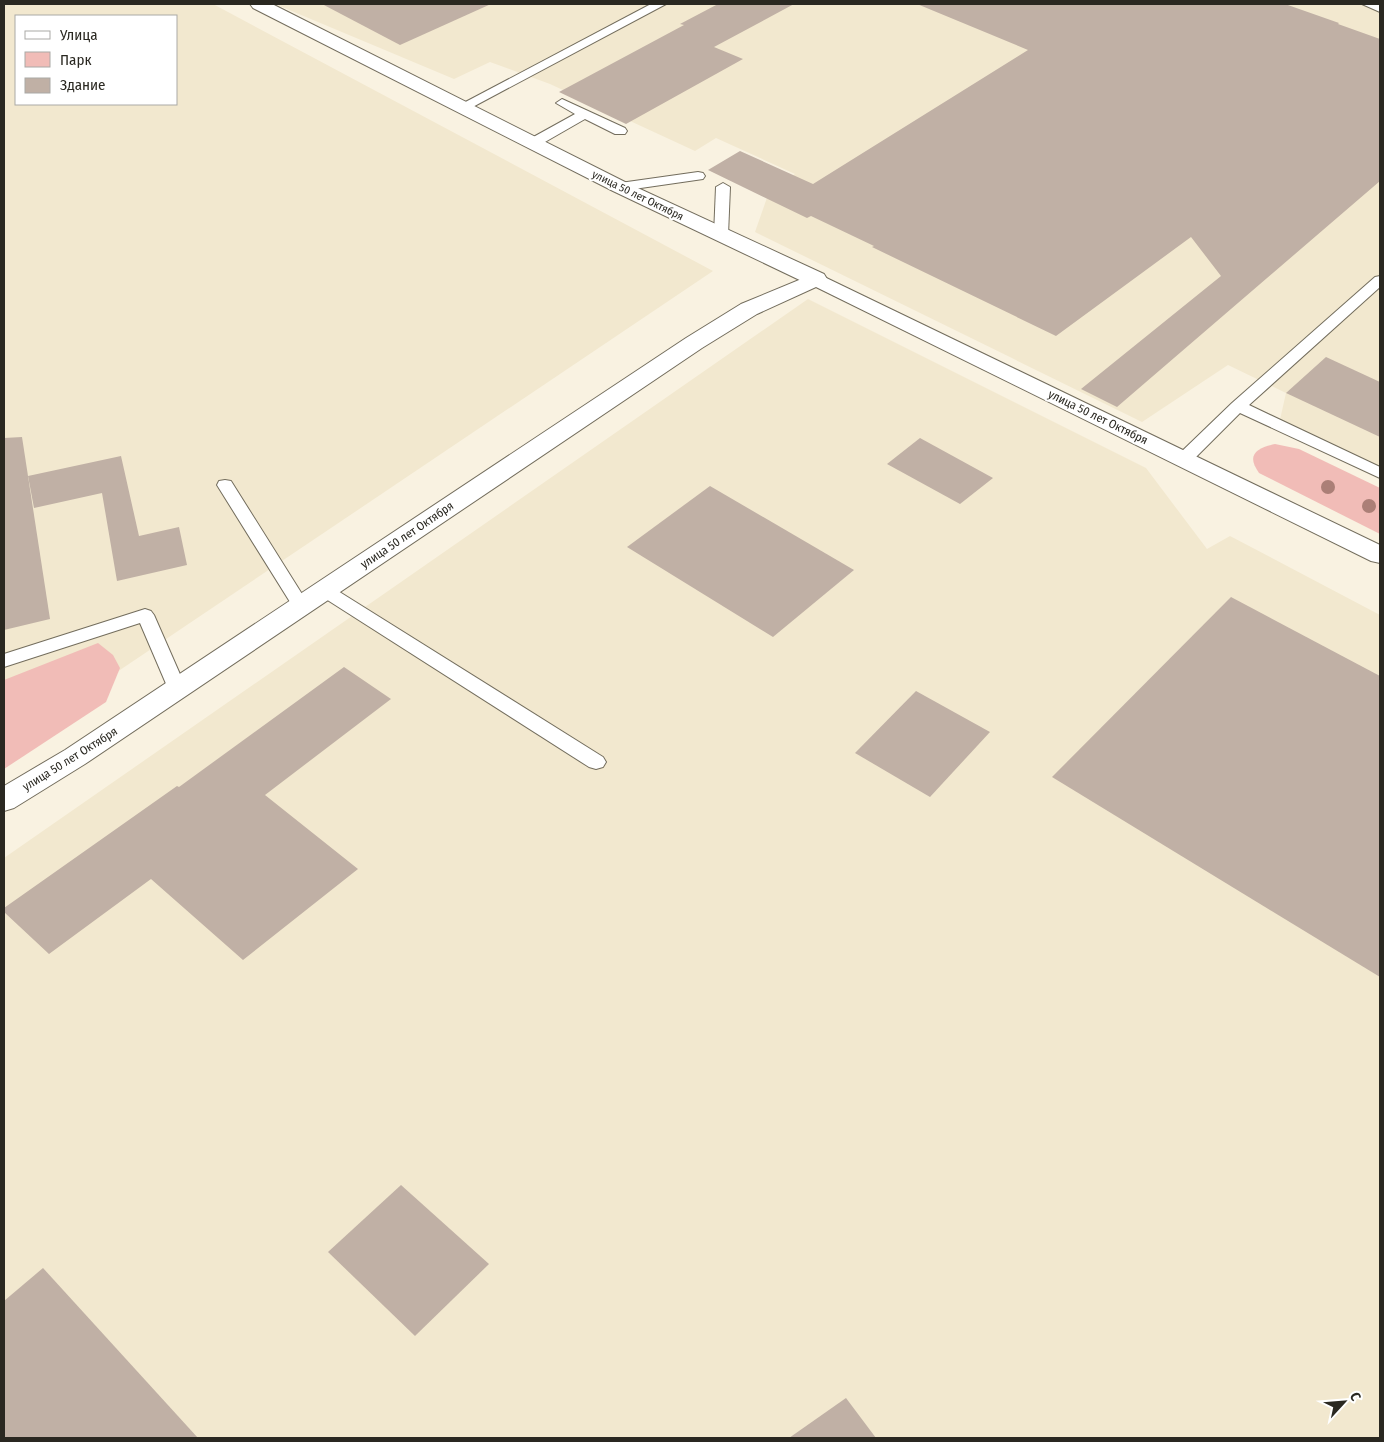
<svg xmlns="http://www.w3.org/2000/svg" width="1384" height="1442" viewBox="0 0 1384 1442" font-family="'Fira Sans Condensed',sans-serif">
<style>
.built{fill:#f2e8cf;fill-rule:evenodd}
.green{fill:#f1bcb7}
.building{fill:#c0b0a5}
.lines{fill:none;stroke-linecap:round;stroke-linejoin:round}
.lane-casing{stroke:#736d5d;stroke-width:2}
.street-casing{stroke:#736d5d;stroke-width:2}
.secondary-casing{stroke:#736d5d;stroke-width:2}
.lane{fill:#fff;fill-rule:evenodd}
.street{fill:#fff;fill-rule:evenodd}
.secondary{fill:#fff;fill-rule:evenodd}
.tree{fill:#ab7f77}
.labels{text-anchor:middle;stroke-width:4;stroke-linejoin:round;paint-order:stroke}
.far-street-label{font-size:11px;fill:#2a2821;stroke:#fff}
.street-label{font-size:12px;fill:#2a2821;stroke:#fff}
</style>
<rect width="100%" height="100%" fill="#f9f2e1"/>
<g class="built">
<path d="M4,4H213L713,271L4,748ZM16,16H176V104H16Z"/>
<polygon points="275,4 1380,4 1380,471 1279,424 1286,393 1228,365 1142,422 755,232 769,192 795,174 716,138 695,151 550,84 490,62 454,79"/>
<polygon points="808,299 1146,468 1207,549 1230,536 1380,615 1380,1438 4,1438 4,858"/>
</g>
<g class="green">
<path d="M1275,444L1299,449L1380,488V534L1259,473C1246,455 1256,448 1275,444Z"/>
<polygon points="98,643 113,655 120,668 106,702 4,769 4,680"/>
</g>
<g class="building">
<polygon points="322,4 491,4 400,45"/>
<polygon points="718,4 794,4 714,47 743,59 626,124 559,92 684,25 680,24"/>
<polygon points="917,4 1285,4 1339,23 1338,24 1380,39 1380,181 1117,407 1081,389 1221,276 1191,237 1056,336 872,247 874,246 811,216 807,218 708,170 740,151 813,184 1028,50"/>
<polygon points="1326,357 1380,382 1380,437 1286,393"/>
<polygon points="22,437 50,619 4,630 4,438"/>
<polygon points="920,438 993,478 960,504 887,464"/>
<polygon points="121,456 139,536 179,527 187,565 117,581 102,493 34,508 28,476"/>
<polygon points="710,486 854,570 773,637 627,547"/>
<polygon points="1231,597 1380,676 1380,977 1052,777"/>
<polygon points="344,667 391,699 265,795 358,869 243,960 151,879 49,954 4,912 4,908 177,786 179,787"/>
<polygon points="916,691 990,732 930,797 855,753"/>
<polygon points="401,1185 489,1264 415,1336 328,1252"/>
<polygon points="43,1268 198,1438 4,1438 4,1301"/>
<polygon points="846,1398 876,1438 789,1438"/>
</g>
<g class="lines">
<defs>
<g id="lane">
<polygon points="651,4 666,4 467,110 462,111 456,107"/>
<polygon points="1362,4 1380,4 1380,12"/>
<polygon points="562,99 625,128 627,131 625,134 615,134 585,119 538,146 528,146 526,143 528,140 575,114 556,103"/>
<polygon points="698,172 703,173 705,176 703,179 620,191 613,187 620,183"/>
<polygon points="723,183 730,187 728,235 721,239 714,235 716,187"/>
<polygon points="1380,276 1380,287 1249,405 1380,467 1380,478 1240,413 1190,463 1178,463 1176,459 1178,455 1232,403 1375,277"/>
<polygon points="225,480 231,481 307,602 310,606 307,610 301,612 295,610 217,485 219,481"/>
<polygon points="324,584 330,586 603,757 606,762 603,767 596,769 589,767 318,594 315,590 318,586"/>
<polygon points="145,609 151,611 154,615 186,688 184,693 177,695 170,693 140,623 4,667 4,654"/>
</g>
<polygon id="street" points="250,4 272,4 627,183 824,274 827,279 824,284 816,285 808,284 613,191 253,8"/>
<polygon id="secondary" points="816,273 1380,545 1380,563 1371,561 816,287 757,314 702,348 85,764 14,808 4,811 4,786 65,750 686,338 741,304"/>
</defs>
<use href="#lane" class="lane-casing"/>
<use href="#street" class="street-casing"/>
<use href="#secondary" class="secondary-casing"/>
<use href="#lane" class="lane"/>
<use href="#street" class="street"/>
<use href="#secondary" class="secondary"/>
</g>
<g class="tree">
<circle cx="1328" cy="487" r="7"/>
<circle cx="1369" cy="506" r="7"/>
</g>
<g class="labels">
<g class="far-street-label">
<text transform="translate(638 195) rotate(26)" y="4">улица 50 лет Октября</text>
</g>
<g class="street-label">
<text transform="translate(1098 417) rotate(26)" y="4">улица 50 лет Октября</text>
<text transform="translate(407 535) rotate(-34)" y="4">улица 50 лет Октября</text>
<text transform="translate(70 759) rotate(-32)" y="4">улица 50 лет Октября</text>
</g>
</g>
<rect width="1384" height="1442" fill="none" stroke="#2a2821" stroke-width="10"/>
<rect x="15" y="15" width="162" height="90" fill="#ffffff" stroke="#aaa9a6"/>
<rect x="25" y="31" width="25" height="8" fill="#ffffff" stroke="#aaa9a6"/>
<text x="60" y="40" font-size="15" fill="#2a2821">Улица</text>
<rect x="25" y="52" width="25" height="15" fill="#f1bcb7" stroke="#aaa9a6"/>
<text x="60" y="65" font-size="15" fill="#2a2821">Парк</text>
<rect x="25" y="78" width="25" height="15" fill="#c0b0a5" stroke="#aaa9a6"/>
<text x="60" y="90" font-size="15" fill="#2a2821">Здание</text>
<g transform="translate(1344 1402) rotate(64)" stroke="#ffffff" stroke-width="4" paint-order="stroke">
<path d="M0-4L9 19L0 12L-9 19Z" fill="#2a2821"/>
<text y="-8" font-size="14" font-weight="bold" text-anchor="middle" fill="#2a2821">С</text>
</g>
</svg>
